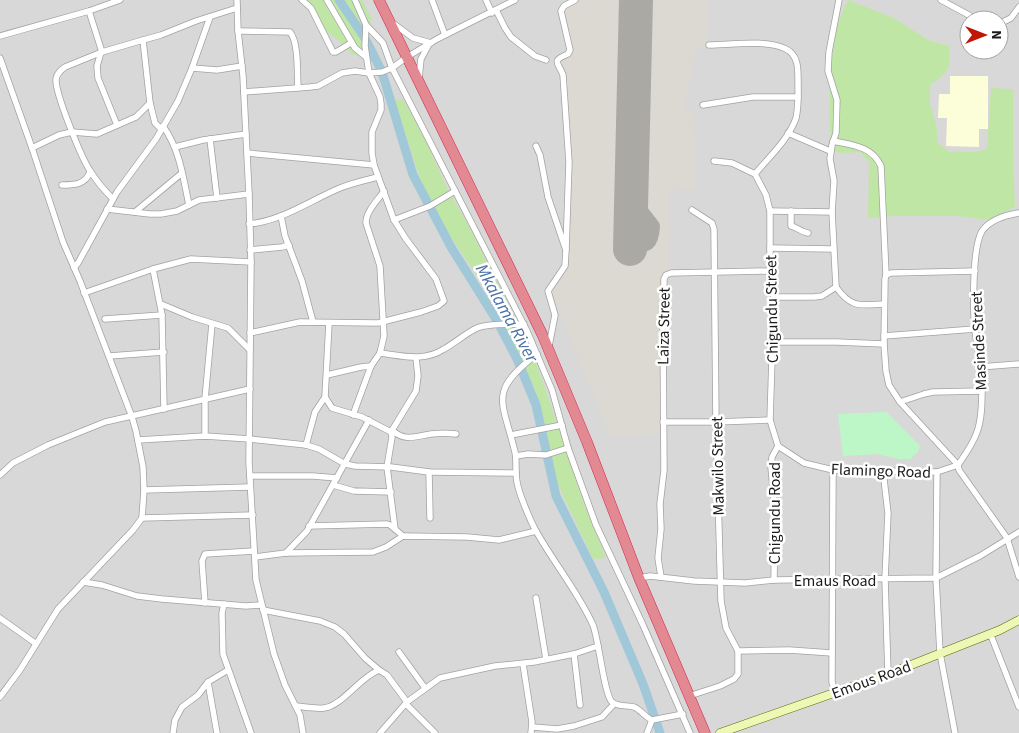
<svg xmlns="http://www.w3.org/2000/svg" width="1019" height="733" viewBox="0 0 1019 733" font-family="'Source Sans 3',sans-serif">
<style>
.residential{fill:#d9d8d8;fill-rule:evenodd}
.education{fill:#fbfed8}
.airport{fill:#dbd9d2}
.grass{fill:#c0e6a6}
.park{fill:#bdf7c7}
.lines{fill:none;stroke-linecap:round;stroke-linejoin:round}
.river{stroke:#a1c8d9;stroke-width:9}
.taxiway{stroke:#aaa9a4;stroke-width:14}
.runway{stroke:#aaa9a4;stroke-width:34}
.street-casing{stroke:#a2a2a2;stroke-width:7}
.secondary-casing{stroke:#586c07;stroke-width:9}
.highway-casing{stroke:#d02852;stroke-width:11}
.street{stroke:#fff;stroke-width:5.5}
.secondary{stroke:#eef7b4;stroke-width:8}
.highway{stroke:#e38992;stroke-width:10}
.labels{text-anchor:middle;stroke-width:5;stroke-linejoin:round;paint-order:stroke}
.street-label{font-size:16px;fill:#1b1b1b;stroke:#fff}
.water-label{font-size:18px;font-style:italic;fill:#4b71a7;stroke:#fff}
</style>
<rect width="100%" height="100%" fill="#ece9e0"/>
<path class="residential" d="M0,0H1019V733H0ZM969,20H999V50H969Z"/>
<polygon class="education" points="950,76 988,76 988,129 979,129 979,147 946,146 947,118 938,118 939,94 950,94"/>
<polygon class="airport" points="580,0 708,0 707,41 696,52 684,109 694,113 696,188 670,191 670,269 661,279 660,434 610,436 550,290 567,268 571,157 565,71 559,64 560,59 571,55 572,52 563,11"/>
<g class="grass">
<polygon points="306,0 362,0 372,19 359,56 352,54 337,39 327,32 311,4"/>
<path d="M848,0L894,18L928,40L949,46C952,67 948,74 930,85V105L936,124L938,143L949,152H975L987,149L991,88L1013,89V151L1015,207L988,220L957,216H894L868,218L869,162L860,152L840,153L831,149C829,109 827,34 848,0Z"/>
<polygon points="403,99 426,141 446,186 466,221 529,344 546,391 584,504 606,558 593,559 558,485 536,392 485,288 443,225 421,181 394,100"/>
</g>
<polygon class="park" points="886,412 920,446 918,452 910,459 899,459 877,454 843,456 838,414"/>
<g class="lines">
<polyline class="river" points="339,0 365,38 382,72 413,175 451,247 496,319 517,359 536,405 556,496 604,592 643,684 660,733"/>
<path class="taxiway" d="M630,247C648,246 652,244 653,226L631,198"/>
<polyline class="runway" points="630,249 636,0"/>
<defs>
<g id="street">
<polyline points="237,0 238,31 243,76 249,194 251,262 249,462 256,580 274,654 285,685 300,715 303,733"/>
<polyline points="302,0 311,8 333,52 336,52 351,43"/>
<polyline points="327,0 355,48 366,57"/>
<polyline points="432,0 445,35"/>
<polyline points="486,0 492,13"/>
<polyline points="941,0 978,20"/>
<polyline points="496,10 505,28 511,37 535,56 546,60"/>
<path d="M89,11L102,52L65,67C61,70 57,73 56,79C55,93 82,160 91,172C97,182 105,191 113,199"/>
<polyline points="394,24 413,38 431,43"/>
<polyline points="999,24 1011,18 1019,7"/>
<polyline points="366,25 383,43 392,68 527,331 552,390 568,448 596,525 643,625 690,733"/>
<path d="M238,31L290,32C299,43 297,74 298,88"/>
<polyline points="0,36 89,11 120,0"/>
<path d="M709,45C730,45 767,39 786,49C798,55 798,68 798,79C798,92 799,105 796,118C789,139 769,157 755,174"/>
<polyline points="101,52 97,66 98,78 117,125"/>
<polyline points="102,52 143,40"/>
<polyline points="0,58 32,148 63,242 80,281 132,417 136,431 143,467 144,490 142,518 133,530 58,609 20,670 0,697"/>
<polyline points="192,68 217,70 242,66"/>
<polyline points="419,78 421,59 428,46"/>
<polyline points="244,92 310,87 318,86 342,73 355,71 369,73 382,72 392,68 407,57 437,39 515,0"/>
<polyline points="150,103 155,123 161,129"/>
<polyline points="703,105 753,97 798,97"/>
<path d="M163,126C180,150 183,177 189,205"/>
<polyline points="788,133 830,151"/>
<polyline points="210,139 217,198"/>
<path d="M833,141C852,145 872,146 881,166L886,275"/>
<polyline points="536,146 540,155 548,197 566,250 565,266 548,291 555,315 549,346"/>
<polyline points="175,147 203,140 246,134"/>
<polyline points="32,148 59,135 72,132 97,134 136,117 150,103 143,40 161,35 196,21 237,8"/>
<polyline points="247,153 374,165"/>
<polyline points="714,161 732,163 755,174 766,195 770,211 770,271 774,297 770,420 778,446"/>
<path d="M62,185C74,185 85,185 90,172"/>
<polyline points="107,209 150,214 161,214 177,211 199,200 249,194"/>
<polyline points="770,211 832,212"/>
<path d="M791,211V226C797,227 801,232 808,233"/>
<polyline points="135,212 182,173"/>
<path d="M1019,213C1006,215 990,220 982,231C972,248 973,309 975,330C977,349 983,368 982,387C982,401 982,419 977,432C973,444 965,455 958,465L959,470L1007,538L1019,577"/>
<polyline points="281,216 285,236 302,281 313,322"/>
<polyline points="394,220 430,206 455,191"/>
<path d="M249,224C282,221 311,200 340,188C352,183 366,180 378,177"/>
<polyline points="770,248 833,249"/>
<polyline points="250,250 282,247 289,245"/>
<path d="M566,250L569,162L563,75C559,63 550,61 568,54L570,50L561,11L564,6L575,0"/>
<polyline points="74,268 78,263 117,192 156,139 178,101 192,68 210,17"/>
<polyline points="153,269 162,315 164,409"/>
<polyline points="836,287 832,212 834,181 830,159 832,145 836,133 837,100 828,71 829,52 839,0"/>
<path d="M836,287C852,309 860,305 884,304"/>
<polyline points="84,293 153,269 191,259 251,262"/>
<polyline points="774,297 814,297 822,296 836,287"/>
<polyline points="161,304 192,317 228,328 250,350"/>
<polyline points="105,319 162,315"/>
<polyline points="250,333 300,322 378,323 421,312 438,306 444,301 436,279 406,239 394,220 374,165 372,153 372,132 381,110 381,104 380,97 369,73 365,46 366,25 355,0"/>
<polyline points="884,336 975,329"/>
<polyline points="772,342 837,342 884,344"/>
<path d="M380,353C403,356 424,362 444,349C455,343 466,333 477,328C490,323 509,325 524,324"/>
<path d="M537,354C488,392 502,399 515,452C517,462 515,472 517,482C519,494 530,520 536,531C554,563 578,592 593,625C599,640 604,695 612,702C617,707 627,705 634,707C641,710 645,717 652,720L683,714"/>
<polyline points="109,356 164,352"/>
<polyline points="980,367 1019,364"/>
<polyline points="327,375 361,367 371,366"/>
<polyline points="325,397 332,408 362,417 391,432 392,437 387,467 395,529"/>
<polyline points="900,402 924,394 933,392 982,391"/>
<path d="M353,415L371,366L380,353L384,336L380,266L366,223C366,211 378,200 384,191"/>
<polyline points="663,422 716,422 770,420"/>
<path d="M393,431C406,442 416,436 431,434C439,433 448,433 456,434"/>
<polyline points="391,432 416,391 418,376 416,358"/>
<polyline points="511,435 562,425"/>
<polyline points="205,436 205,399 212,324"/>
<polyline points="138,440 205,436 250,439 306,445 319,449 345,464 355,466 391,467 429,472 516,473"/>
<polyline points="306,445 315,412 325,397 329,323"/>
<polyline points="778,446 804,463 833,470 937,472 958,465 900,402 889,385 886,371 884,344 885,279 886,275 891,273 975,271"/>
<polyline points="516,456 528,454 546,455 568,448"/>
<polyline points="833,470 832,682 835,692"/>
<polyline points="883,471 888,513 885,579 888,674"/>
<polyline points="429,472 430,518"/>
<polyline points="937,472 936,578 940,653 955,733"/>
<polyline points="0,475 13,463 48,445 105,422 250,389"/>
<polyline points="250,476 313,476 337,478"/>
<polyline points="333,485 354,491 391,492"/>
<polyline points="144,490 250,487"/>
<polyline points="142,518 253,515"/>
<polyline points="309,526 387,524 390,525 403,536"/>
<polyline points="286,553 307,531 369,420"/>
<polyline points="255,557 286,553 373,552 386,547 403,536 467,537 499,540 536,531"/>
<polyline points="661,577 658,558 661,529 660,504 664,470 663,328 664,279 666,275 671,273 770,271"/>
<polyline points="639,578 650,576 694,581 745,583 774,580 936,578 980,556 1019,532"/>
<polyline points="774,580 775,514 771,467 772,457 778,446"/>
<polyline points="83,582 102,585 137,596 162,599 246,606 261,605"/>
<polyline points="536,598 546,659"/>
<polyline points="205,603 202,561 205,554 254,551"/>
<polyline points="224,604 222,613 223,654 251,733"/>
<polyline points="263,610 320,621 335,627 344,634 365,658 379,670"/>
<polyline points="0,618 35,643"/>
<polyline points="990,633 1019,707"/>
<polyline points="738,651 789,650 832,653"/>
<polyline points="399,652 425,688"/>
<polyline points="574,654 580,705"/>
<polyline points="523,664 532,722 531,733"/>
<polyline points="208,682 217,733"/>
<polyline points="689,696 720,686 734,679 738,674 738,651 726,628 721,601 716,422 714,229 712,223 692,210"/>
<polyline points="406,704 435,733"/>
<path d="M296,706C305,707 315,709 324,708C342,706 359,678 379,670L387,675L407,702"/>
<polyline points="533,727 557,729 574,726 602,717 614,704"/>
<polyline points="173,733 175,720 182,707 198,695 208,682 228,670"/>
<polyline points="380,733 407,702 440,678 495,666 534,662 574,654 598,646"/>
<polyline points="647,733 652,720"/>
</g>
<polyline id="secondary" points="720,733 888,674 1000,630 1019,620"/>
<polyline id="highway" points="379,0 542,334 587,442 639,578 705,733"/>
</defs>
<use href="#street" class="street-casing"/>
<use href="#secondary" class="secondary-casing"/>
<use href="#highway" class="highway-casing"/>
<use href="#street" class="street"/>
<use href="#secondary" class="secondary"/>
<use href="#highway" class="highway"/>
</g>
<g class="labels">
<g class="street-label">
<text transform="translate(771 309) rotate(-91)" y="6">Chigundu Street</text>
<text transform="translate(663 326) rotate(-89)" y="6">Laiza Street</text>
<text transform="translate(978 341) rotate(-93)" y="6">Masinde Street</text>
<text transform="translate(717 466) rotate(-91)" y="6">Makwilo Street</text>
<text transform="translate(881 470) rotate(2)" y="6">Flamingo Road</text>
<text transform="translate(774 513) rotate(-90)" y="6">Chigundu Road</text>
<text x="835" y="586">Emaus Road</text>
<text transform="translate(871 679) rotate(-20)" y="6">Emous Road</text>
</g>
<g class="water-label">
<text transform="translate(507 313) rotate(61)" y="6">Mkalama River</text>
</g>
</g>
<g transform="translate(984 35) rotate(90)"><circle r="24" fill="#ffffff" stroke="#a4a4a4"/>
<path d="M0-4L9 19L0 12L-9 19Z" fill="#c01605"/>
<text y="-8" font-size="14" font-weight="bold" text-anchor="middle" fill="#1b1b1b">N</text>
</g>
</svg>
